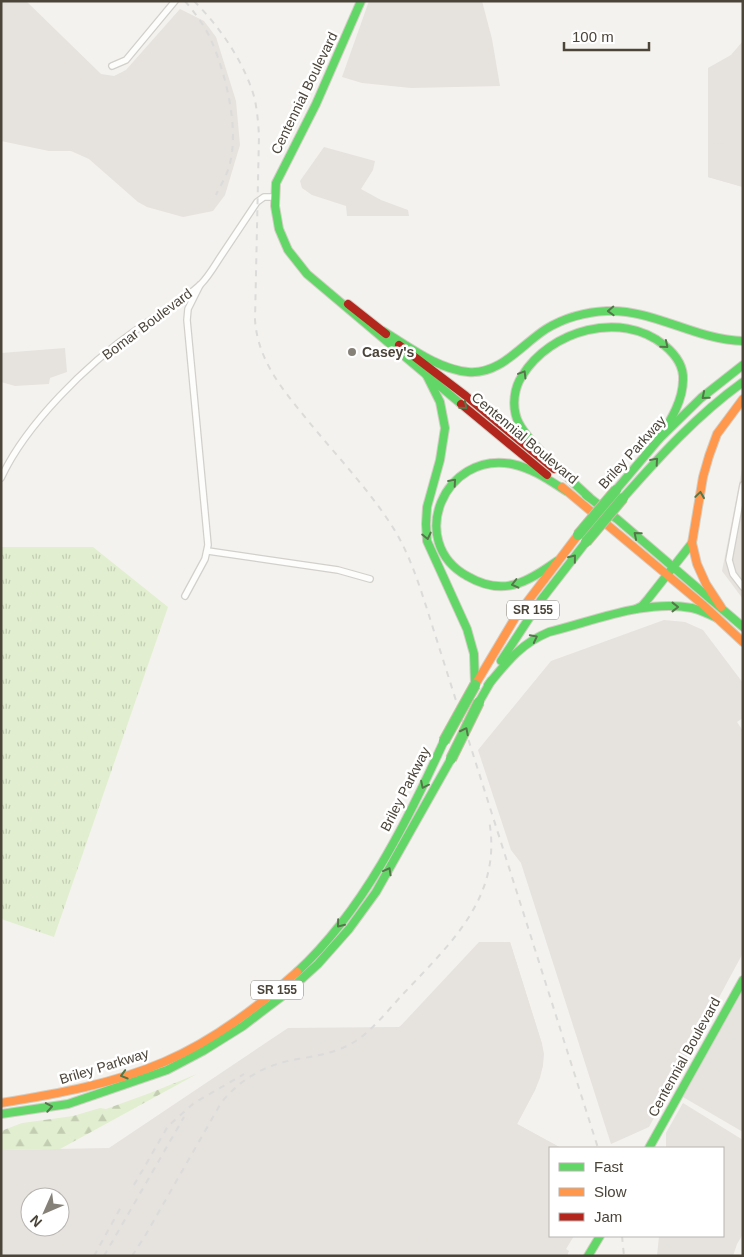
<svg xmlns="http://www.w3.org/2000/svg" width="744" height="1257" viewBox="0 0 744 1257" font-family="Arial,sans-serif">
<style>
.industrial{fill:#e6e2de;fill-rule:evenodd}
.grass{fill:url(#grass-tufts)}
.forest{fill:url(#forest-firs)}
.parking{fill:#e6e3df}
.lines{fill:none;stroke-linecap:round;stroke-linejoin:round}
.street-casing{stroke:#d2d0cb;stroke-width:8}
.fast-casing{stroke:#d3cfc5;stroke-width:10}
.slow-casing{stroke:#d3cfc5;stroke-width:10}
.jam-casing{stroke:#d3cfc5;stroke-width:10}
.street{stroke:#fdfdfc;stroke-width:5.5}
.fast{stroke:#63d668;stroke-width:8}
.slow{stroke:#ff974d;stroke-width:8}
.jam{stroke:#b3261e;stroke-width:8}
.rail{stroke:#dbdbda;stroke-width:2;stroke-dasharray:6 6;stroke-linecap:butt}
.fast-bridge-casing{stroke:#ccbfa9;stroke-width:12;stroke-linecap:butt}
.fast-bridge{stroke:#63d668;stroke-width:10}
.oneway{stroke:#537749}
.poi-dot{fill:#868178;stroke:#fff;stroke-width:2}
.labels{text-anchor:middle;stroke-width:5;stroke-linejoin:round;paint-order:stroke}
.shield{fill:#fff;stroke:#817c74;stroke-width:1}
.shield-label{font-size:12px;font-weight:bold;fill:#4b4439}
.street-label{font-size:14px;fill:#4b4439;stroke:#fff}
.poi-label{font-size:14px;font-weight:bold;fill:#4b4439;stroke:#fff;text-anchor:start}
</style>
<defs>
<pattern id="grass-tufts" width="24" height="20" patternUnits="userSpaceOnUse" patternTransform="scale(1.25)"><rect width="24" height="20" fill="#e1eecf"/><path d="M3 7l-1-3M5 7V3M7 7l1-3M15 17l-1-3M17 17v-4M19 17l1-3" fill="none" stroke="#c3cdb2"/></pattern>
<pattern id="forest-firs" width="22" height="20" patternUnits="userSpaceOnUse" patternTransform="scale(1.25)"><rect width="22" height="20" fill="#e1eecf"/><path d="M5 1l3.5 6h-7zM16 11l3.5 6h-7z" fill="#c3cdb2"/></pattern>
</defs>
<rect width="100%" height="100%" fill="#f4f2ee"/>
<g class="industrial">
<polygon points="1,1 26,1 101,74 114,76 126,70 180,9 204,21 216,37 236,101 240,145 225,195 213,211 183,217 147,207 138,202 89,159 71,151 49,151 1,141"/>
<polygon points="369,1 482,1 492,39 500,86 411,88 362,83 342,77"/>
<polygon points="743,41 743,187 708,177 708,68 731,55"/>
<polygon points="743,464 743,599 722,571"/>
<polygon points="664,620 685,622 703,630 743,683 743,718 737,722 743,731 743,953 649,1127 611,1144 521,863 511,850 478,750 551,661"/>
<path d="M510,942L542,1044L544,1054L543,1065L535,1090L517,1124L561,1148H550V1236H574L566,1249L569,1251L567,1256H1V1150L109,1148L288,1028L399,1027ZM30,1197H60V1227H30Z"/>
<polygon points="743,990 743,1132 683,1097"/>
<polygon points="683,1103 743,1140 743,1234 737,1244 733,1256 657,1256 659,1236 723,1236 723,1148 666,1148 666,1133"/>
</g>
<polygon class="grass" points="1,547 93,547 168,607 54,937 1,919"/>
<polygon class="forest" points="197,1074 60,1149 1,1150 1,1131 22,1123 73,1116 100,1108 106,1109 150,1093"/>
<g class="parking">
<polygon points="710,143 723,144 724,150 743,151 743,187 708,177"/>
<polygon points="324,147 375,161 373,170 361,189 381,200 408,210 409,216 347,216 346,206 312,195 302,188 300,181"/>
<polygon points="65,348 67,372 50,378 49,384 15,386 1,382 1,353"/>
<polygon points="479,942 510,942 542,1044 543,1065 540,1078 535,1090 517,1124 561,1148 550,1148 550,1224 542,1219 533,1235 568,1254 567,1256 411,1256 419,1241 412,1188 440,1138 438,1133 398,1111 393,1034"/>
<polygon points="723,1163 738,1172 723,1226"/>
<polygon points="669,1236 720,1236 715,1256 667,1256"/>
</g>
<g class="lines">
<defs>
<g id="street">
<polyline points="112,66 126,60 175,1"/>
<path d="M1,478C26,424 87,364 136,330C158,314 181,303 201,284C209,276 215,265 221,256C233,238 245,220 257,202L264,197H274"/>
<polyline points="743,485 729,560 733,574 743,587"/>
<polyline points="208,551 338,570 370,579"/>
<polyline points="185,596 205,559 208,545 187,320 188,309 200,285"/>
</g>
<g id="fast">
<polyline points="361,1 316,104 276,183 275,206 279,229 288,250 307,274 461,404"/>
<path d="M383,331C408,346 437,369 468,372C500,375 521,345 546,329C564,318 586,312 607,311C654,309 695,340 743,341"/>
<polyline points="426,374 440,402 445,428 440,460 427,507 426,524 427,541 467,629 474,654 475,685"/>
<polyline points="616,490 659,439 701,398 743,365"/>
<polyline points="586,495 617,519 743,627"/>
<path d="M589,497C570,479 526,442 517,419C512,405 514,388 522,376C550,330 621,310 664,345C675,354 684,365 683,380C683,401 670,421 659,439"/>
<path d="M623,498C660,456 697,415 743,382"/>
<path d="M557,561C526,583 503,597 467,576C406,542 444,451 512,464C532,468 549,480 566,491"/>
<polyline points="636,609 642,606 648,599 692,543"/>
<polyline points="501,661 541,600 586,542"/>
<path d="M488,685C507,662 520,644 549,632C594,621 645,599 692,608C701,610 709,614 717,618"/>
<polyline points="479,702 491,681"/>
<path d="M297,972C363,911 407,822 444,741"/>
<polyline points="1,1114 68,1104 167,1070 203,1051 243,1026 285,994 318,964 349,929 376,892 451,759"/>
<polyline points="649,1148 743,980"/>
<polyline points="588,1256 600,1236"/>
</g>
<g id="slow">
<polyline points="562,487 702,604 743,642"/>
<polyline points="721,607 706,584 697,564 692,543 703,477 709,456 717,434 743,399"/>
<polyline points="475,685 515,618 578,535"/>
<path d="M1,1103C56,1094 113,1084 164,1062C213,1041 258,1007 297,972"/>
</g>
<g id="jam">
<polyline points="348,304 386,334"/>
<polyline points="399,345 466,396 554,469"/>
<polyline points="461,404 547,475"/>
</g>
</defs>
<use href="#street" class="street-casing"/>
<use href="#fast" class="fast-casing"/>
<use href="#slow" class="slow-casing"/>
<use href="#jam" class="jam-casing"/>
<use href="#street" class="street"/>
<use href="#fast" class="fast"/>
<use href="#slow" class="slow"/>
<use href="#jam" class="jam"/>
<g class="rail">
<path d="M185,1C195,13 205,26 211,40C226,74 240,130 229,167C226,177 220,186 216,195"/>
<path d="M194,1C219,26 242,59 253,93C257,106 258,121 259,135L255,320C258,362 284,391 309,422C336,455 369,490 392,526C408,551 417,578 426,606L598,1148"/>
<polyline points="134,1185 168,1126 194,1103 244,1074"/>
<polyline points="622,1236 624,1256"/>
<polyline points="94,1256 122,1205"/>
<polyline points="104,1256 184,1117"/>
<path d="M132,1256L145,1236L221,1103C241,1078 267,1064 298,1059C316,1056 333,1053 349,1045C371,1033 387,1011 404,993C451,943 503,896 489,820"/>
</g>
<defs>
<g id="fast-bridge">
<polyline points="578,535 616,490"/>
<polyline points="586,542 623,498"/>
<polyline points="444,741 475,685"/>
<polyline points="451,759 479,702"/>
</g>
</defs>
<use href="#fast-bridge" class="fast-bridge-casing"/>
<use href="#fast-bridge" class="fast-bridge"/>
</g>
<defs><path id="oneway-chevron" d="M-2-3.5L2.5 0L-2 3.5" fill="none" stroke-width="1.6" stroke-linecap="round" stroke-linejoin="round" transform="scale(1.25)"/></defs>
<g class="oneway">
<use href="#oneway-chevron" transform="translate(611 311) rotate(178)"/>
<use href="#oneway-chevron" transform="translate(665 345) rotate(40)"/>
<use href="#oneway-chevron" transform="translate(523 374) rotate(-59)"/>
<use href="#oneway-chevron" transform="translate(705 396) rotate(140)"/>
<use href="#oneway-chevron" transform="translate(464 406) rotate(40)"/>
<use href="#oneway-chevron" transform="translate(655 461) rotate(-49)"/>
<use href="#oneway-chevron" transform="translate(453 482) rotate(-49)"/>
<use href="#oneway-chevron" transform="translate(700 495) rotate(-82)"/>
<use href="#oneway-chevron" transform="translate(637 535) rotate(-140)"/>
<use href="#oneway-chevron" transform="translate(427 536) rotate(77)"/>
<use href="#oneway-chevron" transform="translate(573 558) rotate(-51)"/>
<use href="#oneway-chevron" transform="translate(515 584) rotate(166)"/>
<use href="#oneway-chevron" transform="translate(675 607)"/>
<use href="#oneway-chevron" transform="translate(534 638) rotate(-27)"/>
<use href="#oneway-chevron" transform="translate(465 731) rotate(-63)"/>
<use href="#oneway-chevron" transform="translate(424 785) rotate(116)"/>
<use href="#oneway-chevron" transform="translate(388 871) rotate(-61)"/>
<use href="#oneway-chevron" transform="translate(340 924) rotate(129)"/>
<use href="#oneway-chevron" transform="translate(124 1075) rotate(164)"/>
<use href="#oneway-chevron" transform="translate(49 1107) rotate(-10)"/>
</g>
<circle class="poi-dot" cx="352" cy="352" r="5"/>
<g class="labels">
<g class="shield">
<rect x="507" y="600.5" width="52" height="19" rx="4"/>
<rect x="251" y="980.5" width="52" height="19" rx="4"/>
</g>
<g class="shield-label">
<text x="533" y="614">SR 155</text>
<text x="277" y="994">SR 155</text>
</g>
<g class="street-label">
<text transform="translate(304 93) rotate(-64)" y="5">Centennial Boulevard</text>
<text transform="translate(147 324) rotate(-37)" y="5">Bomar Boulevard</text>
<text transform="translate(525 438) rotate(40)" y="5">Centennial Boulevard</text>
<text transform="translate(632 452) rotate(-48)" y="5">Briley Parkway</text>
<text transform="translate(405 789) rotate(-63)" y="5">Briley Parkway</text>
<text transform="translate(684 1057) rotate(-61)" y="5">Centennial Boulevard</text>
<text transform="translate(104 1066) rotate(-17)" y="5">Briley Parkway</text>
</g>
<g class="poi-label">
<text x="362" y="357">Casey's</text>
</g>
</g>
<rect width="744" height="1257" fill="none" stroke="#4b4439" stroke-width="5"/>
<rect x="549" y="1147" width="175" height="90" fill="#ffffff" stroke="#b7b4b0"/>
<rect x="559" y="1163" width="25" height="8" fill="#63d668" stroke="#b7b4b0"/>
<text x="594" y="1172" font-size="15" fill="#4b4439">Fast</text>
<rect x="559" y="1188" width="25" height="8" fill="#ff974d" stroke="#b7b4b0"/>
<text x="594" y="1197" font-size="15" fill="#4b4439">Slow</text>
<rect x="559" y="1213" width="25" height="8" fill="#b3261e" stroke="#b7b4b0"/>
<text x="594" y="1222" font-size="15" fill="#4b4439">Jam</text>
<g transform="translate(45 1212) rotate(225)"><circle r="24" fill="#ffffff" stroke="#b7b4b0"/>
<path d="M0-4L9 19L0 12L-9 19Z" fill="#868178"/>
<text y="-8" font-size="14" font-weight="bold" text-anchor="middle" fill="#4b4439">N</text>
</g>
<path d="M564 42v8h85v-8" fill="none" stroke="#4b4439" stroke-width="2.5"/>
<text x="572" y="42" font-size="15" fill="#4b4439" stroke="#ffffff" stroke-width="4" paint-order="stroke">100 m</text>
</svg>
